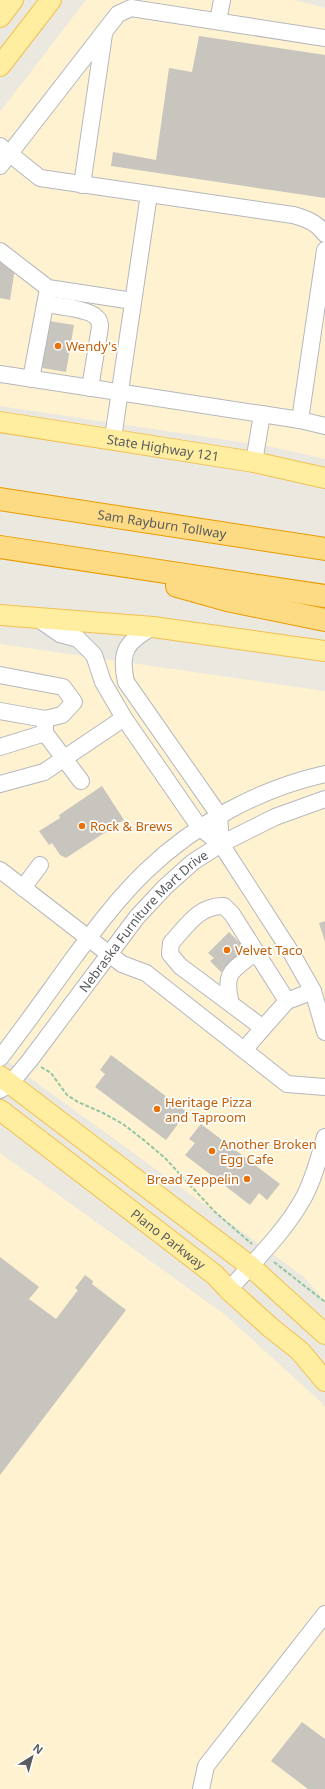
<svg xmlns="http://www.w3.org/2000/svg" width="325" height="1789" viewBox="0 0 325 1789" font-family="'Noto Sans',sans-serif">
<style>
.commercial{fill:#fef2d1}
.building{fill:#c8c5be}
.lines{fill:none;stroke-linecap:round;stroke-linejoin:round}
.minor-casing{stroke:#b5b7bc;stroke-width:18}
.major-casing{stroke:#f1c052;stroke-width:22}
.highway-casing{stroke:#ea9b00;stroke-width:24}
.path{stroke:#93c5a0;stroke-width:2;stroke-dasharray:4 2;stroke-linecap:butt}
.minor{stroke:#fff;stroke-width:16}
.major{stroke:#ffeda0;stroke-width:20}
.highway{stroke:#fddb84;stroke-width:22}
.food-dot{fill:#e8710a;stroke:#fff;stroke-width:1.5}
.labels{text-anchor:middle;stroke-width:3.5;stroke-linejoin:round;paint-order:stroke}
.food-label{font-size:13px;fill:#c56008;stroke:#fff;text-anchor:start}
.street-label{font-size:13px;fill:#585c60;stroke:#fff}
</style>
<rect width="100%" height="100%" fill="#ebe8df"/>
<g class="commercial">
<polygon points="86,0 294,0 325,8 325,459 273,447 0,406 0,112"/>
<polygon points="0,644 325,691 325,1301 304,1277 0,1056"/>
<polygon points="0,1153 224,1314 322,1403 325,1408 325,1789 0,1789"/>
</g>
<g class="building">
<polygon points="199,36 325,55 325,198 111,166 113,152 156,160 169,68 192,72"/>
<polygon points="0,257 15,268 10,300 0,298"/>
<polygon points="49,321 74,325 66,372 42,368"/>
<polygon points="102,786 124,820 66,858 60,855 52,843 49,845 39,831 60,818 59,815"/>
<polygon points="325,921 325,942 319,923"/>
<polygon points="229,932 245,948 221,972 210,961 214,958 208,953"/>
<polygon points="111,1055 187,1112 166,1140 95,1087 105,1074 100,1070"/>
<polygon points="201,1124 280,1184 267,1200 259,1193 250,1205 185,1155 195,1143 189,1139"/>
<polygon points="0,1257 39,1287 29,1299 56,1319 78,1290 75,1288 85,1275 93,1281 92,1284 126,1310 0,1475"/>
<polygon points="302,1722 325,1739 325,1789 308,1789 271,1761"/>
</g>
<g class="lines">
<defs>
<g id="minor">
<polyline points="218,21 222,0"/>
<path d="M0,146L40,178L293,215C307,219 316,222 325,234"/>
<polyline points="0,166 118,14 131,8 325,38"/>
<polyline points="82,185 104,34"/>
<polyline points="0,251 48,288 133,301"/>
<path d="M46,304C57,306 91,309 97,318C99,320 100,324 100,327L90,388"/>
<polyline points="0,374 300,420 325,426"/>
<polyline points="31,379 47,294"/>
<polyline points="300,420 325,250"/>
<polyline points="113,438 149,194"/>
<polyline points="254,462 262,414"/>
<polyline points="37,618 60,634 78,639 94,655 103,682 124,718 200,828 221,844 292,954 313,991 325,1032"/>
<path d="M153,627C127,641 119,651 126,682L219,815L221,844"/>
<polyline points="0,675 63,687 74,702 62,715 45,719 0,711"/>
<polyline points="45,733 81,781"/>
<polyline points="0,747 45,733 45,719"/>
<polyline points="0,784 44,772 124,718"/>
<polyline points="0,870 122,964 146,973 287,1084 325,1087"/>
<polyline points="23,888 40,865"/>
<path d="M287,1001L263,1028L180,966L170,954L171,943C186,927 199,905 224,906L232,914L287,1001L313,991"/>
<path d="M231,1004C223,971 232,971 256,952"/>
<polyline points="244,1050 263,1028"/>
<path d="M0,1058C25,1026 48,993 72,960C95,929 118,898 146,871C195,824 258,789 325,774"/>
<path id="s1" d="M0,1090L10,1084L30,1060L137,917L165,887L193,862L221,844L275,817L325,799"/>
<path d="M229,1290C254,1261 285,1232 304,1197C314,1178 319,1158 325,1137"/>
<polyline points="201,1789 206,1766 325,1614"/>
</g>
<g id="major">
<polyline points="0,17 13,0"/>
<polyline points="0,66 51,0"/>
<path id="s2" d="M0,422L254,462L325,478"/>
<polyline points="0,615 153,627 325,651"/>
<polyline points="0,1076 250,1266 325,1334"/>
<path id="s3" d="M0,1110L215,1275L229,1290L271,1328L300,1351L325,1381"/>
</g>
<g id="highway">
<path id="s4" d="M0,499L325,549"/>
<polyline points="0,547 325,596"/>
<polyline points="177,586 227,600 325,620"/>
</g>
</defs>
<use href="#minor" class="minor-casing"/>
<use href="#major" class="major-casing"/>
<use href="#highway" class="highway-casing"/>
<g class="path">
<polyline points="41,1067 51,1073 67,1095 78,1102 103,1113 123,1124 145,1141 165,1158 215,1212 252,1244"/>
<polyline points="274,1262 325,1302"/>
</g>
<use href="#minor" class="minor"/>
<use href="#major" class="major"/>
<use href="#highway" class="highway"/>
</g>
<g class="food-dot">
<circle cx="58" cy="346" r="4"/>
<circle cx="82" cy="826" r="4"/>
<circle cx="227" cy="950" r="4"/>
<circle cx="157" cy="1109" r="4"/>
<circle cx="212" cy="1151" r="4"/>
<circle cx="247" cy="1179" r="4"/>
</g>
<g class="labels">
<g class="food-label">
<text x="66" y="351">Wendy's</text>
<text x="90" y="831">Rock &amp; Brews</text>
<text x="235" y="955">Velvet Taco</text>
<text x="165" y="1107">Heritage Pizza<tspan x="165" dy="15">and Taproom</tspan></text>
<text x="220" y="1149">Another Broken<tspan x="220" dy="15">Egg Cafe</tspan></text>
<text x="239" y="1184" text-anchor="end">Bread Zeppelin</text>
</g>
<g class="street-label">
<text dy="5" stroke="none"><textPath href="#s2" startOffset="165">State Highway 121</textPath></text>
<text dy="5" stroke="none"><textPath href="#s4" startOffset="164">Sam Rayburn Tollway</textPath></text>
<text dy="5" stroke="none"><textPath href="#s1" startOffset="223">Nebraska Furniture Mart Drive</textPath></text>
<text dy="5" stroke="none"><textPath href="#s3" startOffset="212">Plano Parkway</textPath></text>
</g>
</g>
<g transform="translate(32 1757) rotate(37)" stroke="#ffffff" stroke-width="3" paint-order="stroke">
<path d="M0-3L7 15L0 10L-7 15Z" fill="#585c60"/>
<text y="-6" font-size="11" font-weight="bold" text-anchor="middle" fill="#585c60">N</text>
</g>
</svg>
